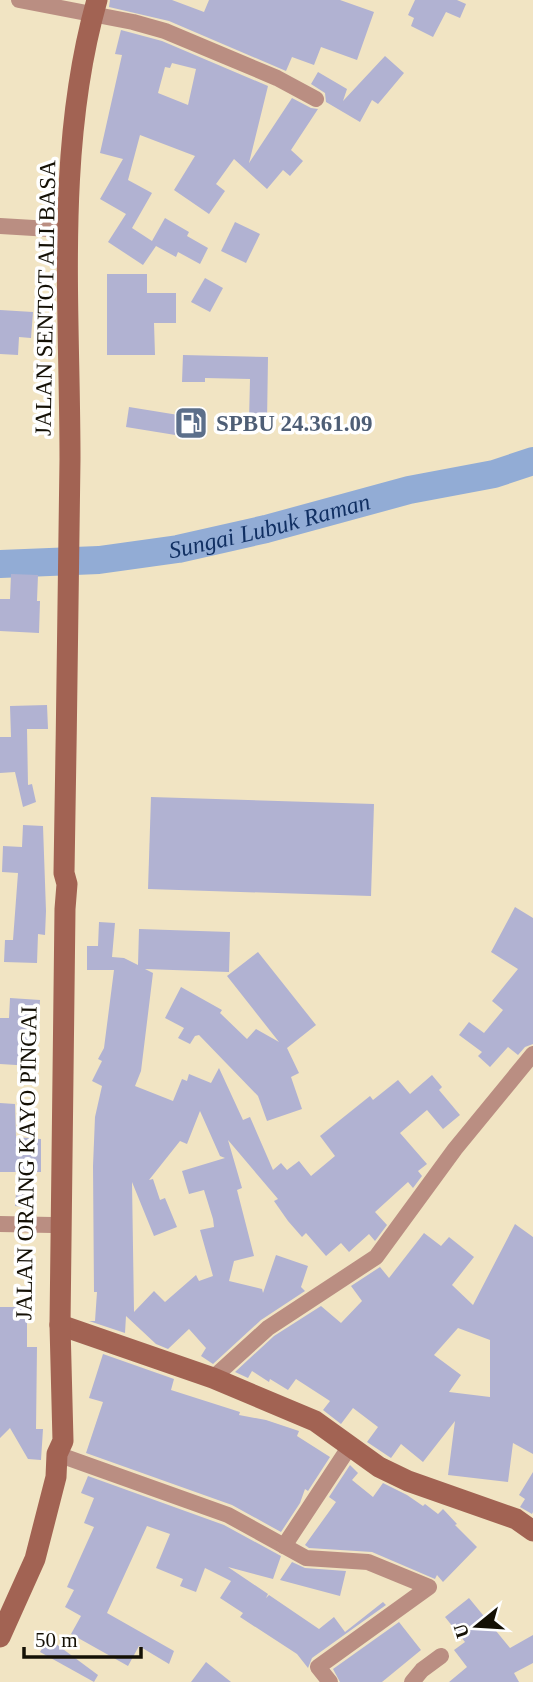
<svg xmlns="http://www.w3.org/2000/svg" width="533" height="1682" viewBox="0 0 533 1682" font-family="Georgia,serif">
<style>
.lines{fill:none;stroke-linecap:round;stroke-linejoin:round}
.river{stroke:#92acd5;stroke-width:28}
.building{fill:#b1b2d2;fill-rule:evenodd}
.street{stroke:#ba8e82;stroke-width:16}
.secondary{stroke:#a26353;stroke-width:21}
.labels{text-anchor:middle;stroke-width:7;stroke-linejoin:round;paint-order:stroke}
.street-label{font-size:23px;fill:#141005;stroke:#fff}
.service-label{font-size:23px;font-weight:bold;fill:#4e5e75;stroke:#fff;text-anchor:start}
.water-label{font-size:24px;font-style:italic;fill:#102f62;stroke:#fff}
</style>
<rect width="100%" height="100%" fill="#f1e4c3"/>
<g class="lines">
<path class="river" id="s1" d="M0,564L99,560L178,549L266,529L409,490L494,474L533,461"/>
</g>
<g class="building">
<polygon points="110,0 172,0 204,12 209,0 340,0 374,12 357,60 321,47 314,65 292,57 286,71 169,21 109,7"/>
<polygon points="415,0 457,0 466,4 460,18 446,12 433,37 411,26 414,18 408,15"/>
<path d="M121,30L162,41L268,86L249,163L292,98L311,108L318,109L291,150L303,161L290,176L283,170L267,189L234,159L216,184L225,191L209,214L174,190L195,156L140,135L128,180L152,193L132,228L152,241L165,218L189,232L187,236L208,248L200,264L178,252L176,257L156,246L143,265L108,242L126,214L100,199L123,159L100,153L122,55L115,54ZM172,63L196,69L188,105L158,93L165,67L170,68Z"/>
<polygon points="385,56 404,73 378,104 372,100 360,122 326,102 325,93 311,84 318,72 347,89 343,101"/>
<polygon points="235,222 260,234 246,263 221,251"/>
<polygon points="107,274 147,274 147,293 176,293 176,323 154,323 155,355 107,355"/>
<polygon points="205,278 223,288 210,312 191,302"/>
<polygon points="0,310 33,312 31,338 19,337 18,355 0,354"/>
<polygon points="183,355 268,357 267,422 249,421 250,379 205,378 205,382 182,382"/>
<polygon points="129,407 203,419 200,439 126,427"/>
<polygon points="11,574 38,575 37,601 40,601 39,633 0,631 0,599 10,599"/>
<polygon points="47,705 48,729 27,729 28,785 32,784 36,802 23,807 15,772 0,773 0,737 11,737 10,706"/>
<polygon points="151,797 374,804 371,896 148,889"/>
<polygon points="23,825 43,826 46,911 45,935 38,934 37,963 4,962 5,940 13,940 18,873 2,872 3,846 22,847"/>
<polygon points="515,907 533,918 533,1044 525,1047 518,1055 508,1047 490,1067 478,1056 482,1052 459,1035 469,1022 484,1033 503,1010 492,1001 518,969 491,952"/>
<path d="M99,922L115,923L112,957L124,958L138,965L139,929L230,932L229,972L145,969L153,973L141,1071L135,1086L173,1101L182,1079L187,1081L189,1074L211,1083L219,1068L243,1120L250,1117L273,1170L281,1163L287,1170L299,1161L311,1176L335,1156L320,1136L370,1096L373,1100L398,1080L410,1094L432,1075L442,1087L439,1090L460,1115L443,1129L427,1110L400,1133L427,1164L418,1171L422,1176L413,1188L408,1182L375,1212L387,1225L375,1241L369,1234L349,1252L341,1243L326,1256L306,1233L302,1237L288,1221L274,1201L278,1199L228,1140L242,1188L237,1190L254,1256L234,1261L229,1281L262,1289L263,1293L276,1255L308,1266L301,1287L305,1291L261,1320L213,1364L201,1356L206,1348L189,1329L168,1349L156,1344L126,1316L125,1333L89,1321H95L97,1292H94L93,1166L95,1117L102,1086L92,1081L102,1061L98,1059L104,1048L114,970H87V946H98ZM200,1111L220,1156L225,1158L182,1171L189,1194L204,1190L213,1219L214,1227L200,1230L213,1276L199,1281L196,1275L165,1302L154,1291L134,1312L132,1182L154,1236L177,1227L165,1198L160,1200L153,1179L149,1180L180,1141L187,1144Z"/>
<polygon points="258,952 316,1025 287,1048 299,1073 291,1077 302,1109 267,1121 258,1096 199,1035 195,1036 190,1044 178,1038 184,1028 165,1018 181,987 222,1010 220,1013 247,1039 256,1029 279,1042 227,976"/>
<polygon points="10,998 40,1000 39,1019 29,1018 28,1042 33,1042 32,1066 0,1064 0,1018 9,1018"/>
<polygon points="0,1103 15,1104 16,1137 41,1139 41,1172 0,1172"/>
<polygon points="16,1194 34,1195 33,1208 15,1206"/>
<path d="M515,1224L533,1237V1454L513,1443L508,1482L448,1475L455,1421L423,1462L401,1444L391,1458L367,1442L378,1427L353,1408L341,1424L323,1410L330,1401L296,1379L288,1390L270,1379L269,1382L252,1371L248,1378L235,1372L274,1336L321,1306L341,1323L362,1301L351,1286L380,1267L389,1278L424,1233L441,1246L449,1237L474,1257L452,1285L473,1305ZM458,1328L490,1340V1397L449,1392L461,1375L434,1355Z"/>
<polygon points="0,1307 27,1307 27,1347 37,1347 36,1429 43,1429 41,1460 28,1459 10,1428 0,1438"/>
<polygon points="103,1354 174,1379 171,1390 240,1412 239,1415 266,1420 299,1431 297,1436 330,1457 308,1491 305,1489 300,1503 281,1532 232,1505 86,1453 103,1402 89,1398"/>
<polygon points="350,1465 358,1473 352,1480 373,1497 383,1483 407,1495 423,1506 425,1504 438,1514 443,1509 457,1524 455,1525 477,1547 443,1582 437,1575 435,1579 372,1552 309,1548 305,1545 336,1502 329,1497"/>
<polygon points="533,1472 533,1512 532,1514 520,1507 525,1499 519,1495"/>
<polygon points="88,1476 224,1525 281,1556 273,1579 228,1567 268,1594 266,1598 269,1595 319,1629 334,1617 345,1632 383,1602 386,1605 312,1658 308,1668 297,1654 240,1617 243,1613 220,1598 231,1581 205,1568 196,1592 180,1586 183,1579 156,1568 170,1534 147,1526 107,1613 174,1651 169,1664 139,1646 128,1666 71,1634 81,1616 65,1607 74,1590 67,1587 94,1527 84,1523 94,1498 81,1493"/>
<polygon points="292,1562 305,1568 346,1571 340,1596 280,1580"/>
<polygon points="469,1598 510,1648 533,1635 533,1663 514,1673 519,1682 449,1682 467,1667 454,1650 465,1642 445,1617"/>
<polygon points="399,1622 421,1650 382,1682 340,1682 333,1669"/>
<polygon points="48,1638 98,1675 94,1682 40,1652"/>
<polygon points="206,1662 231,1682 191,1682"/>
</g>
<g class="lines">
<g class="street">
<polyline points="19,0 133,22 165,31 277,78 316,99"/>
<polyline points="0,226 67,230"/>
<polyline points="0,1224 52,1225"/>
<polyline points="213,1378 268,1328 376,1257 455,1149 533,1054"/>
<polyline points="57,1454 228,1515 306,1558 368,1562 429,1587 318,1667 330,1682"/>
<polyline points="284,1546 350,1446"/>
<polyline points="412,1682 422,1670 441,1656"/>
</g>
<g class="secondary">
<polyline points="60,1325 213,1378 315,1421 379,1467 408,1481 516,1519 533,1531"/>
<path d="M0,1637L35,1559L56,1477L57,1454L63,1441L60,1325L65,909L67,884L64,873C66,735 69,597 70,459C70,307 55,148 97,0"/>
</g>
</g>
<defs>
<symbol id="fuel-square" viewBox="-11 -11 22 22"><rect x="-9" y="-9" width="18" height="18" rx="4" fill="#5c6f8a" stroke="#fff"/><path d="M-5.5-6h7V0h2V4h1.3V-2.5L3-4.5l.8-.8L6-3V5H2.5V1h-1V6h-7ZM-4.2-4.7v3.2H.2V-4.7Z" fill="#fff"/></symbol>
</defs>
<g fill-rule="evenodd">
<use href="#fuel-square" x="172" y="404" width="38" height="38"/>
</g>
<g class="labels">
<g class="street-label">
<text transform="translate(45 298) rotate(-89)" y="8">JALAN SENTOT ALI BASA</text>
<text transform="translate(26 1163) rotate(-89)" y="8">JALAN ORANG KAYO PINGAI</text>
</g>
<g class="service-label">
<text x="216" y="431">SPBU 24.361.09</text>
</g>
<g class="water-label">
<text dy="8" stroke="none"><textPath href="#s1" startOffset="273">Sungai Lubuk Raman</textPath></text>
</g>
</g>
<g transform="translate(477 1626) rotate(252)" stroke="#ffffff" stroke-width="5" paint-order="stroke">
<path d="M0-5L12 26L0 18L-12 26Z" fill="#141005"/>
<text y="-10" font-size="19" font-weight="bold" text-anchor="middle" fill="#141005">U</text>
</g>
<path d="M24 1647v10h117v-10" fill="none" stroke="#141005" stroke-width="3.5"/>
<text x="35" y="1647" font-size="21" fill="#141005" stroke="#ffffff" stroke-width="5" paint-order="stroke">50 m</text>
</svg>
